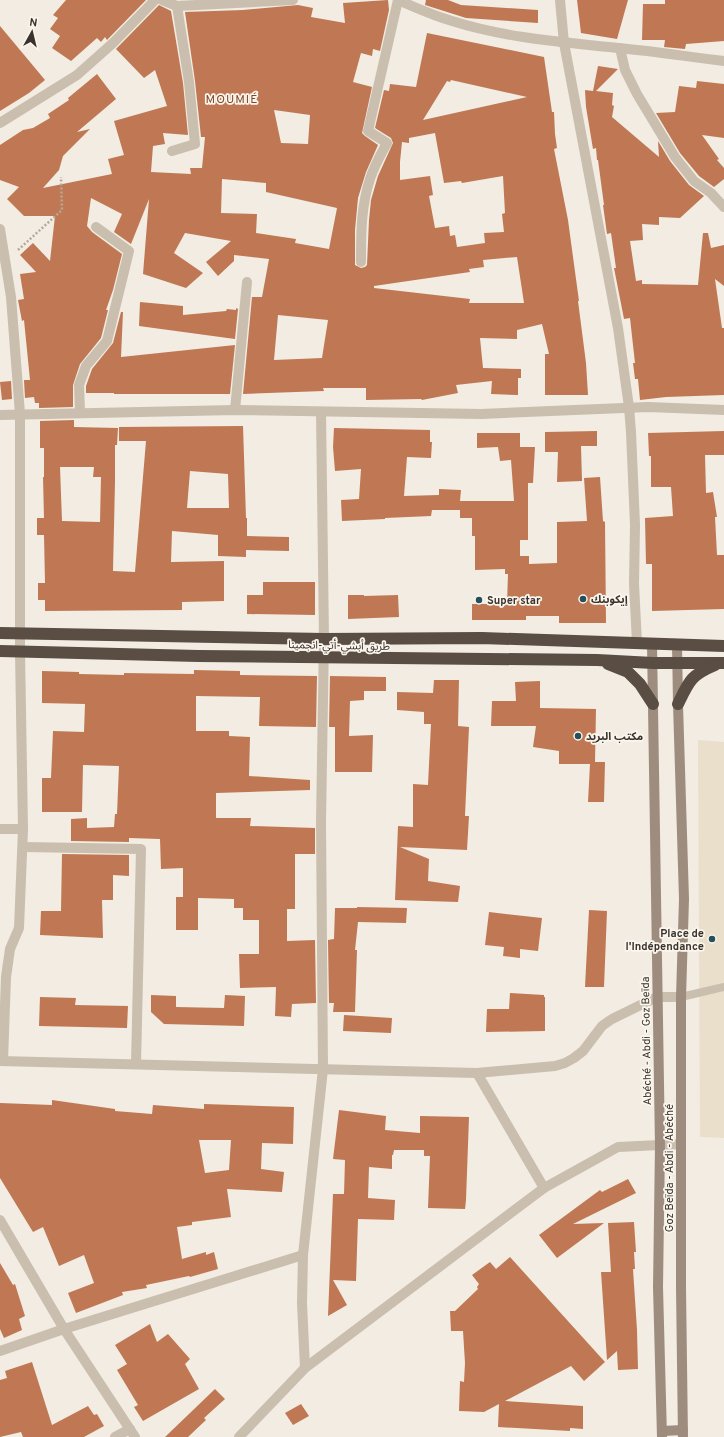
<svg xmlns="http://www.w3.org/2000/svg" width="724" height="1437" viewBox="0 0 724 1437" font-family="Overpass,'Noto Sans Arabic',sans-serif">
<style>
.plaza{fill:#e9dfca}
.building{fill:#bf7853;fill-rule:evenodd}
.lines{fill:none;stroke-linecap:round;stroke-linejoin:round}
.path{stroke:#b6a898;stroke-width:2.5;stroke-dasharray:2 2;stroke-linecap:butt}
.lane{stroke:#cabeae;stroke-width:8}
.street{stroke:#cabeae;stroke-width:10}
.secondary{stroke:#9e8d7f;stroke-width:10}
.highway{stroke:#5a4d44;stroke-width:12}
.poi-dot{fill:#235059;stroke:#faf6ee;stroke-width:1.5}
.labels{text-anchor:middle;stroke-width:3.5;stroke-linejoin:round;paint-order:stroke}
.poi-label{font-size:11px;font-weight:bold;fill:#3a322c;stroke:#faf6ee;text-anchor:start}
.street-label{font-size:11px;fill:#3a322c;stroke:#faf6ee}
.neighbourhood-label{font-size:12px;letter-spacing:1px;fill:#844829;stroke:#faf6ee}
</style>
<rect width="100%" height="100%" fill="#f2ece2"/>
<polygon class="plaza" points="698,740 724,742 724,1138 700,1137"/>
<g class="building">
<polygon points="66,0 146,0 107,40 105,37 101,42 97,38 71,61 52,48 60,36 50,29 58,18 53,15"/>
<path d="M388,0L389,10L380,51L373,49L372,56L361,53L353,82L372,87L362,133L365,136L378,145L366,172L358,198L355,230V265L361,268L365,267L367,265L369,220L371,200L378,176L393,143L391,138L375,128L384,90L389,91L390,84L416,87L427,33L544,57L552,112H554L555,134L557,148L554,149L568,220L579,301H578L586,363L588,395H545V354H549L542,324L517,330V339L480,338L483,368L521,369V378H518V395L491,394L492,381L456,385L458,393L422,400L421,399L366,400V388H323L324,391L243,394L252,297H262L269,259L234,255V261L218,276L206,262L231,241L185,233L174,253L203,273L186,288L143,274L149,199L131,244L114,232L122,214L91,198L87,226L92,232L122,254L113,290L106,310H108L101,338L80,364L73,385V407L39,408V403H35L34,397L25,398L24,380H30L24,320L22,321L18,300L24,299L20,274L36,272L20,255L33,243L50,261L55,216H24L7,199L19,187L0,180V145L23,130L33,128L50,118L48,114L69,100L68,98L97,74L116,99L77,132L90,129L63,156L59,170L43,188L112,174L108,159L124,155L114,121L167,106L155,70L144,78L116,49L159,5L171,11L183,83L188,135L163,133L165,144L153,146L151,172L191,174L190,168H202L205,137H201L195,81L185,12L243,10L298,5L313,8L311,17L345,23L343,3ZM451,80L527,97L423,120L447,81L450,82ZM274,110L310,115L308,144L281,143ZM435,133L444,183L461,181L462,183L503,176L505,213L502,214L504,232L484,233L485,243L457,247L455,235L450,236L449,226L435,228L429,196L433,195L430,176L400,180V162L402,142L409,143V138ZM222,179L266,183V192L337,208L329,249L295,243L296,239L256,233L257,214L221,213ZM517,257L524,303H469L470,299L374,288V286L470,272L469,269L484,267L483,260ZM278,315L328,320L322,358L274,360Z"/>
<polygon points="426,0 448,0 461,5 538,10 538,23 466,18 425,5"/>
<polygon points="577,0 628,0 617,39 581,33"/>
<polygon points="665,0 724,0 724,41 686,44 685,49 664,47 665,40 642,40 643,4 665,4"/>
<polygon points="0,26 45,80 29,93 0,111"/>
<polygon points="598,66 618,69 596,91 613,93 612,105 614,106 612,117 659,157 658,141 670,161 689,185 704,196 680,218 659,217 659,225 642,224 643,240 630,241 636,281 642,280 642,284 698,285 703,233 708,233 711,248 724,245 724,286 715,279 722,328 724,328 724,395 666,397 640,400 638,379 635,379 633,363 635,363 630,318 624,319 614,268 616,268 611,233 607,234 603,205 604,205 598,160 597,160 596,148 593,149 586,107 585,90 593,91"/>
<polygon points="697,81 724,84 724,138 702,135 719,159 717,160 724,168 724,179 714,187 699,176 680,153 656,113 675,112 679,86 696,88"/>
<polygon points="140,302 183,306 183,315 226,311 227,309 236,310 236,308 238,309 235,339 139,326"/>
<polygon points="121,312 123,312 121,357 235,345 230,394 114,394 114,393 86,393 86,386 92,369 113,343"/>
<polygon points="11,381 12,399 2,400 0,382"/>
<path d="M74,420V427L118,428L117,445H115V482L113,571L135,572L146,441H119V427L243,426L246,518H247V536L289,537V551L246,550V557L218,556V535L172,531L171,562L224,561V601L182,602V610L45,611V600H38V583H45L44,535H37V518H44L43,477H44V448H40V421ZM60,467H94L93,477H101L100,522L62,521ZM190,471L228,474L229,508H187Z"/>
<polygon points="334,428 430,430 430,442 432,442 431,458 407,457 404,496 439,495 439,489 461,490 460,501 514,501 511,460 500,461 498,447 477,448 477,433 520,433 520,447 535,447 533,483 528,483 528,540 520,540 520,556 529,556 529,564 557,563 557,522 587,521 584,478 600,477 603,521 605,522 606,623 559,623 559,616 526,616 526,620 472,620 472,604 507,604 508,574 505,574 505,569 475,570 475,536 472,536 472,518 460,518 460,506 460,510 432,510 431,516 385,518 385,519 342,521 341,500 359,499 361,469 335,471 333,447"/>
<polygon points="597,431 597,446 581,446 582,481 557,482 558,452 545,452 545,432"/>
<polygon points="724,431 724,455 705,455 706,493 713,492 717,517 715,517 717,555 724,555 724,609 652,611 652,564 646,564 645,518 673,516 671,487 651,487 651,456 649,456 648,433"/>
<polygon points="263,582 315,582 315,615 247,614 247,595 263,595"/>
<polygon points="348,595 364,595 364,596 398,595 399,617 348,619"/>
<polygon points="194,670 240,671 240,675 317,676 316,727 259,726 260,697 196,696 196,731 229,731 229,736 250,737 249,776 310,780 310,790 216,793 216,818 251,818 250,826 315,828 315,854 295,854 295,909 287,909 287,941 315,940 316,1003 292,1004 291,1017 275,1016 276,987 240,988 239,954 259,954 259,920 243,920 243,908 234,908 234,899 198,898 198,930 176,930 176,897 183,897 183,868 161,869 160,839 129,838 129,842 71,841 71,819 87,818 87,828 114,827 115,814 117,814 119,766 83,765 82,812 42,812 42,778 51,778 53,731 84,732 85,704 42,703 42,671 79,672 79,674 124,675 124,673 194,674"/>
<polygon points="330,676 386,677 386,691 364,691 364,700 350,701 349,736 373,735 372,772 335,772 335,727 329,727"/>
<polygon points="434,680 459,680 458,726 469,727 465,816 469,816 467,850 400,847 429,859 428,881 460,886 458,902 395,900 398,826 413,827 413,784 428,785 431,724 424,724 424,712 397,710 397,692 433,693"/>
<polygon points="540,681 540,708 596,709 595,762 605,762 604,802 588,802 590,764 559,764 559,751 533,747 536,726 491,726 492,701 516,701 515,682"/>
<polygon points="62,854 129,855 129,876 113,875 113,900 102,900 103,938 40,935 41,911 61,911"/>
<polygon points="357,907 407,908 406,923 358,922 355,950 357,950 355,1012 333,1012 334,1003 329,1003 328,940 334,939 335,908 357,908"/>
<polygon points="589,910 607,911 604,987 585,987"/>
<polygon points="489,912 542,918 538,951 520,949 520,958 503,956 504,947 485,945"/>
<polygon points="510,993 544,995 544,997 545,997 545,1031 486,1032 487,1009 509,1009"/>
<polygon points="151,995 176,996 176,1007 224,1008 225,995 245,996 244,1026 164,1024 151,1012"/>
<polygon points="40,997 76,998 75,1005 128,1006 127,1028 39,1026"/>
<polygon points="344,1015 392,1018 391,1033 343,1031"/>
<path d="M52,1100L115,1109V1111L152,1114L153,1105L204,1109V1104L294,1107L293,1144L262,1143L261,1169L284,1172L282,1192L227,1189L231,1217L192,1222V1225L177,1227L182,1259L206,1252V1255L214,1252L218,1269L190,1277L189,1276L146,1285L147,1288L122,1292L123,1295L76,1313L68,1293L94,1283L84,1255L59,1266L43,1227L33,1232L0,1178V1103L52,1105ZM199,1140H231L229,1170L205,1173Z"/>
<polygon points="339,1110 386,1116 385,1130 420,1133 420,1116 469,1117 466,1200 465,1209 428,1208 430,1156 424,1156 424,1150 394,1150 393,1155 392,1155 392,1169 369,1167 368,1198 395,1200 394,1220 358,1219 356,1281 333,1280 347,1305 328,1316 333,1194 344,1194 345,1160 333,1159"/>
<polygon points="628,1179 636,1193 573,1224 604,1223 557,1258 539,1235 600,1190 602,1192"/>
<polygon points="634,1222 636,1252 634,1252 635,1269 633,1269 637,1330 638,1369 618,1370 617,1351 607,1360 601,1272 611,1272 608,1223"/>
<polygon points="510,1257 605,1362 584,1381 571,1366 505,1401 583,1406 583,1429 570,1428 570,1431 498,1427 499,1404 484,1412 459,1411 460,1381 464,1382 465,1363 463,1331 451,1331 450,1311 455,1311 478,1289 477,1287 479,1284 472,1275 490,1262 496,1269"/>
<polygon points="0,1263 13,1285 15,1284 25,1316 19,1319 22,1330 4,1338 0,1329"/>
<polygon points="150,1324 157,1342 168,1334 190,1359 185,1364 199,1389 143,1421 134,1407 138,1405 117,1370 127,1364 115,1345"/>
<polygon points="32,1362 52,1425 88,1406 94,1415 97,1414 104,1426 84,1437 23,1437 21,1432 0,1437 0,1380 7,1378 5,1371"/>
<polygon points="215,1389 225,1399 204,1418 206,1420 188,1437 165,1437"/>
<polygon points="301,1404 309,1416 293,1425 285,1413"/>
</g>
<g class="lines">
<polyline class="path" points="18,250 62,210 61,177"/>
<polyline class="lane" points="681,997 724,987"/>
<g class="street">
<polyline points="162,0 177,6 189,82 195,144 172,151"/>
<path d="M398,0C416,8 434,16 452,21C506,38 562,42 618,48C653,51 689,57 724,61"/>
<polyline points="560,0 564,43 618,328 629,407 631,432 635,525 634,584 637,643"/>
<polyline points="177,6 293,0"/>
<polyline points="620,48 625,70 637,94 675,157 694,181 711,193 724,207"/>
<polyline points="0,123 77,75 113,43 155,0"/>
<polyline points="0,229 11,297 20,414 20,652 23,829 19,928 10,949 6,977 3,1061"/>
<path d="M361,262C361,233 361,206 370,179C374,166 381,154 387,143L368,131L398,0"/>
<polyline points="235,410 247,282"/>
<polyline points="80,412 79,385 86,366 107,341 129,251 96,227"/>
<polyline points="0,415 235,410 481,414 648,407 724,410"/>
<polyline points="0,829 23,829"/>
<polyline points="23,847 141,849 136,1064"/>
<polyline points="0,1061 477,1073 555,1066 565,1063 574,1058 583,1051 602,1026 612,1019 657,997 681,997"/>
<polyline points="477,1073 544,1188"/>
<polyline points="0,1220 64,1329 135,1437"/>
<polyline points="0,1351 64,1329 303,1255"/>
<polyline points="305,1368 302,1303 303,1255 323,1069 321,822 324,639 321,412"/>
<polyline points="115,1437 130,1429"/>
<polyline points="239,1437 305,1368 544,1188 618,1147 681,1144"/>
</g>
<g class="secondary">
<polyline points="652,644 660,1146 658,1287 662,1437"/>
<polyline points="677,644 678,704 684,899 681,997 681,1288 683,1437"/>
<polyline points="662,1431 683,1430"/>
</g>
<g class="highway">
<polyline points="0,633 324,639 482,638 724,646"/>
<polyline points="0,651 198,656 597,660 653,663 724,663"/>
<polyline points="608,664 628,672 640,684 653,704"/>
<path d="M678,704C689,681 691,675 715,665"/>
</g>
</g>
<g class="poi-dot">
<circle cx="583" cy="599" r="4"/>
<circle cx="479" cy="600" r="4"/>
<circle cx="578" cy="736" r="4"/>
<circle cx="712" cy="939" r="4"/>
</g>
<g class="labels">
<g class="poi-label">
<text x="591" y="603">إيكوبنك</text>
<text x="487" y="604">Super star</text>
<text x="586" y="740">مكتب البريد</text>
<text x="704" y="937" text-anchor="end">Place de<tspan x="704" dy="13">l'Indépendance</tspan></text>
</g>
<g class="street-label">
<text transform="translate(339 645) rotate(1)" y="4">طريق أبشي-أتي-انجمينا</text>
<text transform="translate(646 1041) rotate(-91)" y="4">Abéché - Abdi - Goz Beïda</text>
<text transform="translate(669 1168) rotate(-90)" y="4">Goz Beïda - Abdi - Abéché</text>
</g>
<g class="neighbourhood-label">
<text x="232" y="103">MOUMIÉ</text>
</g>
</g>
<g transform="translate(32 32) rotate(8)" stroke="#faf6ee" stroke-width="3" paint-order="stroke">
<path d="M0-3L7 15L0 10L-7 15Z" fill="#3a322c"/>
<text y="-6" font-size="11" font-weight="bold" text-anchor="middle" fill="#3a322c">N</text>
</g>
</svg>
